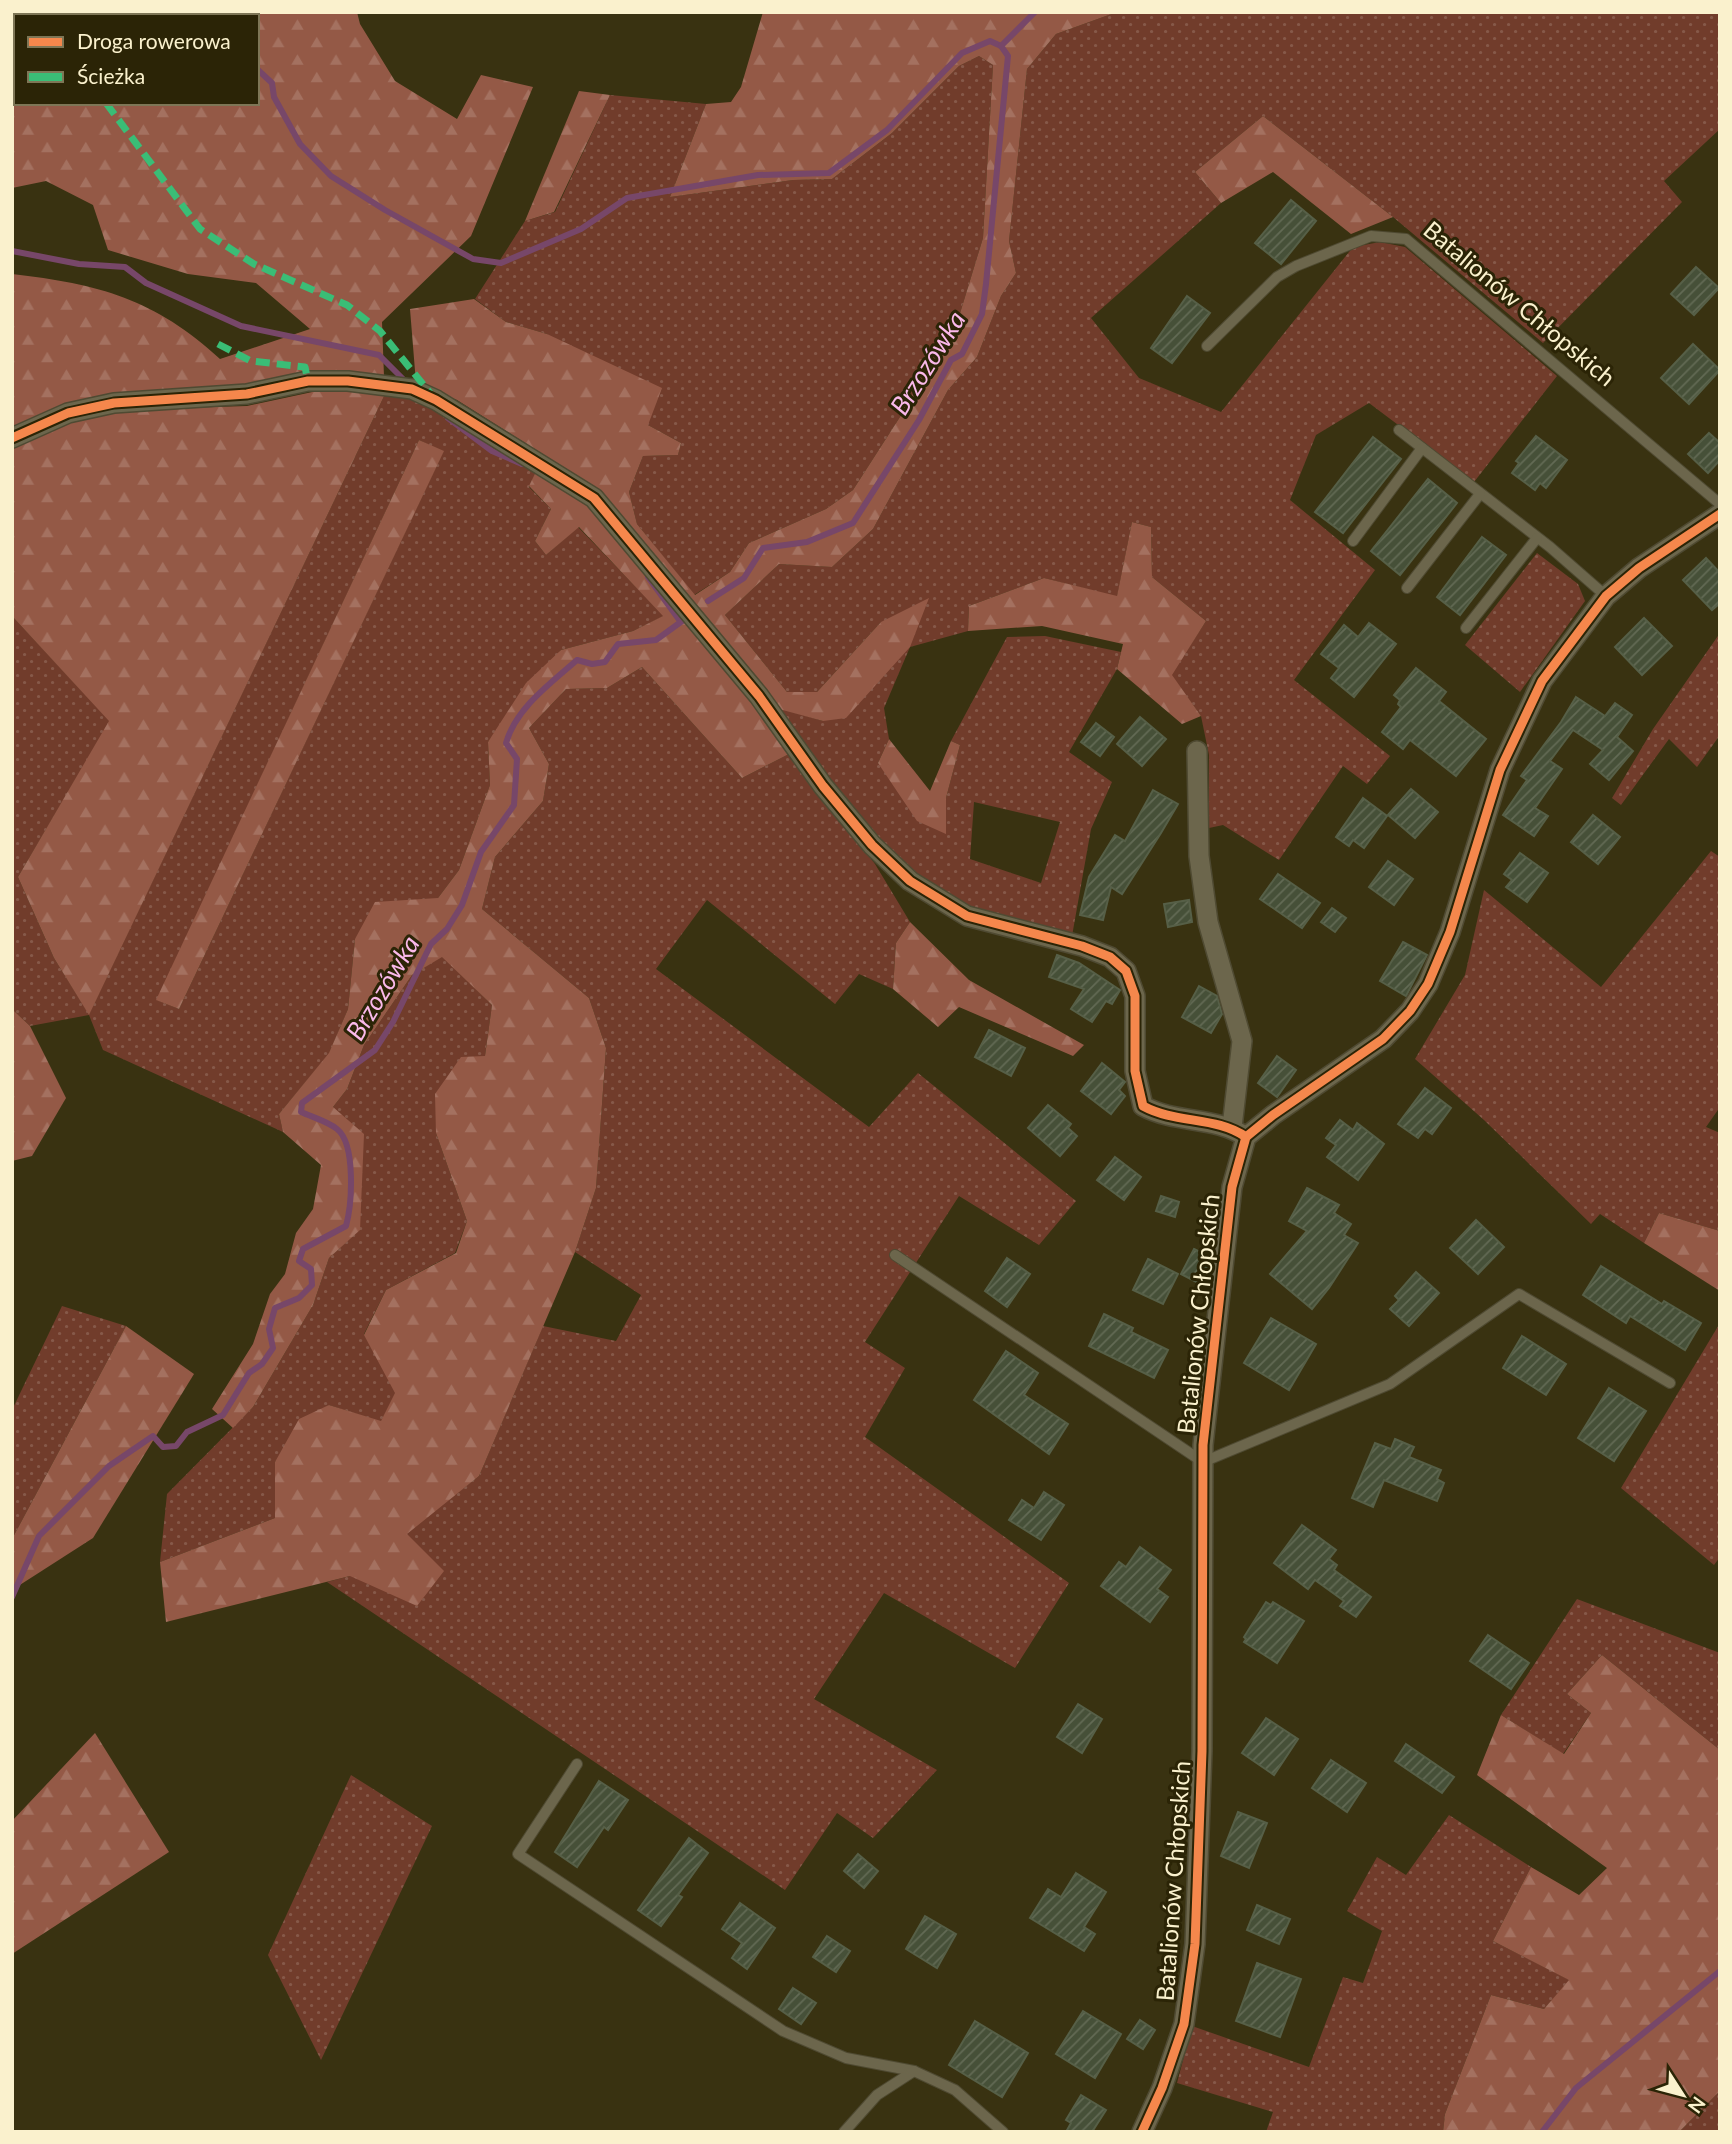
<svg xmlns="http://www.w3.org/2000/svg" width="1732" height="2144" viewBox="0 0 1732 2144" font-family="Lato,sans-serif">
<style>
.grass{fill:url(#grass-dots);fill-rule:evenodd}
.forest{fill:url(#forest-firs);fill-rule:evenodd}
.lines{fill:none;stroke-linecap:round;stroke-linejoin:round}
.stream{stroke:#774769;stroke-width:6}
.building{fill:url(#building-hatch);stroke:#565f47;stroke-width:2}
.service-casing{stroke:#4f4a32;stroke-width:12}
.minor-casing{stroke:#4f4a32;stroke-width:22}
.service{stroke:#6c664c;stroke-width:10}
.minor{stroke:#6c664c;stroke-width:19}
.quiet{stroke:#3abd76;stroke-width:7;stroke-dasharray:14 7;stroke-linecap:butt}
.cycleway-casing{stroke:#2b2406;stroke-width:13}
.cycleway{stroke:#f5874c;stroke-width:9}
.labels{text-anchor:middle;stroke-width:6;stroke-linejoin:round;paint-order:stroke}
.street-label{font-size:24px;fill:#faf1cd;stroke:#2b2406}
.water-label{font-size:26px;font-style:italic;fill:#fab9ea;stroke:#2b2406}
</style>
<defs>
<pattern id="grass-dots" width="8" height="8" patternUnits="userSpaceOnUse" patternTransform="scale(1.75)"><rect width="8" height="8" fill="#713c2b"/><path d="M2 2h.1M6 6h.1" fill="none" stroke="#865949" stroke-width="1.8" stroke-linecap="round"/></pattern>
<pattern id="forest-firs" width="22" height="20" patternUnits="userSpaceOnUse" patternTransform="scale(1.75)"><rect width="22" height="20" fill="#945946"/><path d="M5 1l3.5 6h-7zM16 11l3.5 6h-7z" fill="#a47160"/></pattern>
<pattern id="building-hatch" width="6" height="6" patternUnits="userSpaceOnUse" patternTransform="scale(1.75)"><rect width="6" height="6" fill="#465038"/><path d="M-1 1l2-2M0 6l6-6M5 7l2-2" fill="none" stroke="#626a54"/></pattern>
</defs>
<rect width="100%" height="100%" fill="#393211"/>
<g class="grass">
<path d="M1117,12H1720V129L1664,181L1682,202L1543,343L1393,217L1263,116L1195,172L1221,203L1091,318L1139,378L1221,412L1353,247L1380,242L1405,247L1557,376L1474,482L1369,403L1316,435L1290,500L1375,570L1294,680L1390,756L1367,784L1343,766L1279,860L1223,825L1209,828V755L1201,716L1171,675L1206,621L1152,577L1151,527L1132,522L1117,597L1044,578L969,606L968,631L910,647L884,708L889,739L878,763L946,833V798L960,745L951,741L1007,637L1045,636L1121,652L1117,669L1069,752L1112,782L1091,829L1072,936C1044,929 993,922 968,909C885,866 832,784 779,708L823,721L881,622L817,692H787L725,615L779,564L832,567L873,529L948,390L977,357L1001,296L1016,273L1009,241L1027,69L1056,34ZM974,802L1060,822L1041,883L970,859Z"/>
<polygon points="979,56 993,65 983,238 954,333 853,490 826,509 749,543 730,572 694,595 637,524 629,492 643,456 678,455 681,443 648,425 547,334 506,322 475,299 525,221 555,212 610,95 706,104 670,197 793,180 832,179 892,133 959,66"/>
<path d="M386,392L422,397L537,470L529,487L551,509L535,541L546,555L578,527L664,616L633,631L561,650L488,742L490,785L459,870L438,898L355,939L348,1009L329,1054L279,1114L283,1132L103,1050L89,1015L30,1026L12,1009V616L110,721L18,877L54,958L89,1014ZM419,440L443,452L179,1009L157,1000Z"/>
<polygon points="1537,553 1578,584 1585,601 1520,692 1465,645"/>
<polygon points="1720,633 1720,735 1697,767 1669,739 1621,805 1612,798 1653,729"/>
<polygon points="642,667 742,778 789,754 875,864 910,922 896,943 893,989 859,974 835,1004 707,900 656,969 869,1127 918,1073 1076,1201 1039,1245 959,1196 865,1342 905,1368 865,1437 1069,1583 1015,1668 884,1593 814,1699 937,1770 873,1838 837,1813 785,1890 327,1582 350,1576 479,1476 543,1326 616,1341 641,1295 575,1252 596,1188 606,1048 589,998 482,909 495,857 543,801 549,764 529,728 566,689 607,688"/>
<polygon points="1711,851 1720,857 1720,1107 1706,1127 1720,1133 1720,1231 1659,1213 1644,1243 1600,1214 1591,1224 1484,1120 1415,1059 1465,975 1484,890 1601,987"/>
<polygon points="442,956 492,1005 485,1056 436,1133 467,1221 455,1253 386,1290 364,1334 396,1393 381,1422 329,1405 275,1462 275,1518 160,1562 167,1494 253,1407 313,1305 329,1258 359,1230 333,1107 347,1089 364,1045 412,975"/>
<polygon points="62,1306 126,1326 12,1539 12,1410"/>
<polygon points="1720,1323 1720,1557 1714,1565 1621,1488"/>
<polygon points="1577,1599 1720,1653 1720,1750 1602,1655 1567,1694 1591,1713 1563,1754 1501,1715"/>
<polygon points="351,1775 432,1826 321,2060 268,1955"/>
<polygon points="1449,1815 1531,1867 1493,1941 1570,1980 1544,2009 1491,1995 1445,2114 1443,2132 1266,2132 1273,2112 1177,2083 1192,2026 1309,2067 1343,1977 1363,1983 1382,1931 1347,1911 1377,1857 1406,1875"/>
<polygon points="1720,2091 1720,2132 1679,2132"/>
</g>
<g class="forest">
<path d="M12,12H357L360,24L395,81L457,119L481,75L533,87L471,236L382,322L384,377L118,393L69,404L12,428V274C99,284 155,299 220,359L310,329L256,283L188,274L108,250L93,205L46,181L12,188ZM16,16H257V103H16Z"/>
<polygon points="763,12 1117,12 1056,34 1027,69 1009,241 1016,273 1001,296 977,357 948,390 873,529 832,567 779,564 725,615 787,692 817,692 881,622 929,598 910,647 846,718 823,721 779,709 789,754 742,778 642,667 607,688 566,689 529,728 549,764 543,801 495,857 482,909 589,998 606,1048 596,1188 575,1252 479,1476 407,1534 444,1571 417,1606 350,1576 166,1622 160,1562 275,1518 275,1462 299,1419 329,1405 381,1421 395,1393 364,1335 386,1290 456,1253 467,1221 436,1133 435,1094 461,1057 485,1056 492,1005 442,957 412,975 364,1045 347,1089 333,1107 364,1134 360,1230 329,1258 313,1305 253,1407 233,1428 212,1409 253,1344 270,1294 285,1274 296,1233 313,1209 321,1165 283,1132 279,1114 329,1053 348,1009 355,939 375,902 438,898 459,870 490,785 488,742 526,683 561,650 633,631 663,616 579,527 546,555 535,541 551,509 529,486 544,455 457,400 416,383 410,309 474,299 506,322 547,334 662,388 648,425 681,443 678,455 643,456 629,492 637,524 695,595 730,572 749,543 826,509 853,490 954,333 983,238 993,65 979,56 959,66 892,133 832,179 793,180 670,197 706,104 731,102 741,87"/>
<polygon points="579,91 610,95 554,212 525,221"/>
<polygon points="1263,116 1393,217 1351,234 1273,172 1221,203 1195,172"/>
<polygon points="317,391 386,392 89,1015 54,958 18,877 109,721 12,616 12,446 71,420 117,410 247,406"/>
<polygon points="419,440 444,451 179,1009 156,1000"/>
<polygon points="1132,522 1151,527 1152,577 1206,621 1172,675 1201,716 1182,724 1117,669 1123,644 1042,626 968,631 969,606 1044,578 1117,596"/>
<polygon points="889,739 930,791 951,741 960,745 946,798 946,834 917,821 878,763"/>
<polygon points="910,922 969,980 1084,1045 1073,1056 959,1007 938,1027 893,989 896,943"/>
<polygon points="12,1009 30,1026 66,1098 32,1156 12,1161"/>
<polygon points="1659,1213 1720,1231 1720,1291 1644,1243"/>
<polygon points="126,1326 194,1374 93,1538 12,1590 12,1539"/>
<polygon points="1602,1655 1720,1750 1720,2091 1679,2132 1443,2132 1445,2114 1491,1995 1544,2009 1569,1980 1493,1941 1531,1867 1579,1895 1607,1868 1477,1775 1501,1715 1564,1754 1591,1713 1567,1694"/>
<polygon points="95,1733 169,1852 12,1954 12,1821"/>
</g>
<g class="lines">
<g class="stream">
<polyline points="245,16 246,12"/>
<polyline points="257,69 272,83 274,97 300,144 331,176 385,210 473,259 501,263 581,229 627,198 758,175 829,173 887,130 962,53 990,41 1001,46"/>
<polyline points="12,251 79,264 125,267 146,283 241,326 379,355 405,381"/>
<polyline points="448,418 492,451 522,464"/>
<polyline points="648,577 680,621"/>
<polyline points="708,601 744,578 763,548 807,542 853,523 919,420 951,360 962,354 982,314 986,284 1008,56 1001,46 1035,12"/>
<path d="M12,1597L39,1536L109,1466L153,1436L163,1447L176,1446L187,1432L223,1415L249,1373L262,1364L273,1348L269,1329L275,1308L299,1298L312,1285L311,1269L299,1261L303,1249L346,1226C352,1204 356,1144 337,1129C327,1121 312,1117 301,1112L302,1103L375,1050L393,1022L431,944L447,929L462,905L481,852L514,805L517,759L506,743C516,708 551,683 577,660L592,664L605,662L618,644L656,640L685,619"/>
<polyline points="1542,2132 1576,2088 1720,1971"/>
</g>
</g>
<g class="building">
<polygon points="1291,200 1316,221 1281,264 1255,243"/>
<polygon points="1696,267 1719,288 1694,315 1671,294"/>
<polygon points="1187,296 1210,313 1172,363 1151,348"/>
<polygon points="1693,344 1720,370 1689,404 1661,378"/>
<polygon points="1709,433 1720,443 1720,460 1708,473 1688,454"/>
<polygon points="1536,436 1567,460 1546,488 1540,483 1535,490 1512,473 1519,463 1516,461"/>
<polygon points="1373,437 1401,459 1343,533 1315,512"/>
<polygon points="1428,479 1457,503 1400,575 1371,551"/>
<polygon points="1482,537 1506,555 1460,615 1437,597"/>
<polygon points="1706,558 1720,573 1720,603 1712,610 1683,580"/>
<polygon points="1644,618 1672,646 1642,675 1615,647"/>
<polygon points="1369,623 1396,644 1354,697 1331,678 1339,668 1321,654 1344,625 1358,637"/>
<polygon points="1416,668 1446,692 1439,701 1486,739 1456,776 1410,740 1403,749 1382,732 1401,707 1398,704 1400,700 1394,695"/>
<polygon points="1576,697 1605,716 1615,703 1632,715 1617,737 1633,751 1609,780 1590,764 1603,750 1573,730 1550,761 1562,769 1535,808 1548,816 1534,836 1503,815 1527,780 1521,776 1561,722"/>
<polygon points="1140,717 1166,739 1142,766 1117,744"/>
<polygon points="1096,723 1114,737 1100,756 1081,742"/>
<polygon points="1411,789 1438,812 1415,838 1388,815"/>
<polygon points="1153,790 1178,804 1161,833 1122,894 1111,887 1103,920 1080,915 1089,877 1115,835 1125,841"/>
<polygon points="1363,798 1387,816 1364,848 1353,840 1349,846 1336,837"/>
<polygon points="1593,815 1620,837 1598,864 1571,842"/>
<polygon points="1520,853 1548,873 1527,902 1506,887 1512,880 1504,874"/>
<polygon points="1388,861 1413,879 1394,905 1369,887"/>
<polygon points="1278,874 1320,903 1302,928 1260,899"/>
<polygon points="1189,900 1192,922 1168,927 1164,904"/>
<polygon points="1332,908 1346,918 1335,932 1321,922"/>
<polygon points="1403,942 1427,955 1406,996 1380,981"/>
<polygon points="1057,955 1079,963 1120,990 1112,1004 1106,1001 1092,1022 1071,1009 1084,989 1049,977"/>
<polygon points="1199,986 1217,996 1222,1014 1211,1033 1182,1017"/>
<polygon points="989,1030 1025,1048 1011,1076 975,1057"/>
<polygon points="1277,1056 1296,1070 1277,1097 1258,1083"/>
<polygon points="1102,1063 1125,1082 1119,1090 1125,1096 1111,1114 1081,1091"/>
<polygon points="1425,1088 1451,1108 1432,1134 1425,1129 1418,1138 1398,1124"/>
<polygon points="1048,1105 1071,1124 1068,1128 1077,1136 1060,1156 1028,1128"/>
<polygon points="1340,1120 1353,1130 1357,1123 1384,1144 1358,1180 1327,1157 1336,1145 1326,1138"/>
<polygon points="1115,1157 1141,1177 1124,1200 1097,1180"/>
<polygon points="1307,1188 1339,1205 1334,1213 1351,1224 1344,1235 1358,1243 1329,1288 1312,1309 1270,1274 1307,1231 1289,1221"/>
<polygon points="1161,1196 1179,1202 1175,1217 1156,1211"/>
<polygon points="1476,1220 1504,1247 1478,1274 1450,1248"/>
<polygon points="1194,1249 1212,1258 1208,1288 1181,1274"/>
<polygon points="1007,1258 1030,1274 1007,1307 985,1291"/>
<polygon points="1148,1259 1178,1274 1163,1304 1133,1290"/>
<polygon points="1601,1266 1662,1304 1664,1301 1701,1323 1685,1350 1630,1316 1626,1323 1583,1295"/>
<polygon points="1416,1272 1439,1293 1409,1326 1390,1309 1399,1300 1395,1296"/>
<polygon points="1104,1314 1133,1328 1131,1332 1168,1350 1154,1378 1089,1346"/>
<polygon points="1271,1318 1316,1344 1289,1390 1244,1363"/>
<polygon points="1522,1336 1566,1364 1546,1395 1503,1368"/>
<polygon points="1006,1351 1038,1373 1024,1395 1068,1424 1049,1454 974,1400"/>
<polygon points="1609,1388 1646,1411 1614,1461 1578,1438"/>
<polygon points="1395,1439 1414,1447 1409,1457 1441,1470 1437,1479 1444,1483 1437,1501 1384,1480 1373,1507 1352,1498 1375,1443 1391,1449"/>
<polygon points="1044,1492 1064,1505 1041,1540 1009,1520 1022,1500 1034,1508"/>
<polygon points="1302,1525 1336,1550 1329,1559 1337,1565 1334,1570 1371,1597 1356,1617 1340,1606 1344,1601 1315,1580 1308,1589 1274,1563"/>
<polygon points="1140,1547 1171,1570 1157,1589 1168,1597 1150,1622 1101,1586 1119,1562 1126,1567"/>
<polygon points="1266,1602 1271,1605 1273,1602 1304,1621 1277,1663 1244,1642 1246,1639 1244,1637"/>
<polygon points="1488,1635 1529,1663 1511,1689 1470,1661"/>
<polygon points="1078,1704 1102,1719 1082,1753 1057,1737"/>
<polygon points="1266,1718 1298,1739 1274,1775 1242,1753"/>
<polygon points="1406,1744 1454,1777 1442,1793 1395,1761"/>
<polygon points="1331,1760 1366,1783 1347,1812 1312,1788"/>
<polygon points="599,1781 628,1800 608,1830 604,1827 577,1867 555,1852"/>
<polygon points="1238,1812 1267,1823 1249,1868 1221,1856"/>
<polygon points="689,1838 708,1853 678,1895 682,1897 661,1926 638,1910"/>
<polygon points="858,1854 878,1871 864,1888 844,1871"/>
<polygon points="1076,1873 1106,1892 1084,1927 1095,1934 1084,1951 1030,1918 1048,1889 1061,1897"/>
<polygon points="740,1903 775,1928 747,1969 732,1958 742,1943 722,1929"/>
<polygon points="1257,1905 1290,1919 1279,1944 1247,1930"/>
<polygon points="925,1916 956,1934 937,1968 906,1949"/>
<polygon points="827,1936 850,1951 836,1972 813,1957"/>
<polygon points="1257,1963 1301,1979 1280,2037 1236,2021"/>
<polygon points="793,1988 816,2003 801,2024 779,2009"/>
<polygon points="1083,2011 1121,2034 1095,2078 1056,2054"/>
<polygon points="1140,2020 1155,2030 1143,2049 1127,2039"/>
<polygon points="975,2021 1028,2053 1002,2097 949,2065"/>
<polygon points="1081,2095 1106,2110 1092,2132 1066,2132 1071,2123 1066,2120"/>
</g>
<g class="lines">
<defs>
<g id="service">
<polyline points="1207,346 1277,277 1296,266 1371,236 1406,239 1720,504"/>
<polyline points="1399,430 1550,547 1606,596"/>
<polyline points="1353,541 1422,448"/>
<polyline points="1407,588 1480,494"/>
<polyline points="1466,628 1537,538"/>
<polyline points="895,1255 1203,1462 1390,1384 1519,1294 1670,1383"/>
<polyline points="577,1764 518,1854 783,2031 846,2058 914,2071"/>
<polyline points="844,2132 877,2095 914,2071 955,2090 1003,2132"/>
</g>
<g id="minor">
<path d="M12,438L68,413L114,403L247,394L308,381H348L412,389L436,400L594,498L759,696L823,786L872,845L910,881L967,916L1082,946L1110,957L1126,971L1135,996V1071L1143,1106C1176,1124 1216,1116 1246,1137"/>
<polyline points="1197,751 1199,856 1208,922 1242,1041 1232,1127"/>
<polyline points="1142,2132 1162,2088 1184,2024 1195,1944 1202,1751 1203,1445 1232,1187 1246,1137 1273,1115 1383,1039 1410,1011 1428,984 1450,932 1500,770 1542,681 1606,596 1639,568 1720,514"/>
</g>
</defs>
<use href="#service" class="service-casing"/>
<use href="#minor" class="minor-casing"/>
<use href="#service" class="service"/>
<use href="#minor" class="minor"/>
<g class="quiet">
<polyline points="12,46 16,48"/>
<polyline points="106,103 200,229 254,264 347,305 380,331 430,393"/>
<polyline points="218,344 251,361 305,367 308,381"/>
</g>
<defs>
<g id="cycleway">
<path d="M12,438L68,413L114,403L247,394L308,381H348L412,389L436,400L594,498L759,696L823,786L872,845L910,881L967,916L1082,946L1110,957L1126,971L1135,996V1071L1143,1106C1176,1124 1216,1116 1246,1137"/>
<polyline points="1142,2132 1162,2088 1184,2024 1195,1944 1202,1751 1203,1445 1232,1187 1246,1137 1273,1115 1383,1039 1410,1011 1428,984 1450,932 1500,770 1542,681 1606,596 1639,568 1720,514"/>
</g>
</defs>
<use href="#cycleway" class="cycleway-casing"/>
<use href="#cycleway" class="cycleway"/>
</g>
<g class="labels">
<g class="street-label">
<text transform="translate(1519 304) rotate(40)" y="8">Batalionów Chłopskich</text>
<text transform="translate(1199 1314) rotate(-84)" y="8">Batalionów Chłopskich</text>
<text transform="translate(1174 1881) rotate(-86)" y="8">Batalionów Chłopskich</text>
</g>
<g class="water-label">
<text transform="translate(928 363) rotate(-58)" y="9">Brzozówka</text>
<text transform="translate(383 988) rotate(-59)" y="9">Brzozówka</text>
</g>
</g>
<rect width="1732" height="2144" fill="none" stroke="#faf1cd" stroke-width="28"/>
<rect x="14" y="14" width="245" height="91" fill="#2b2406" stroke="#7e7656" stroke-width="2"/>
<rect x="28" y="37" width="35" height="10" fill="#f5874c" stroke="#7e7656" stroke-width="2"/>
<text x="77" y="49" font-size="21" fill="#faf1cd">Droga rowerowa</text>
<rect x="28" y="72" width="35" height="10" fill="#3abd76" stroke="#7e7656" stroke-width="2"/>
<text x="77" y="84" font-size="21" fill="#faf1cd">Ścieżka</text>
<g transform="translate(1683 2095) rotate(126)" stroke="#2b2406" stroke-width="5" paint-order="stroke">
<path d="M0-5L12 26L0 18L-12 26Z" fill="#faf1cd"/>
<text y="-10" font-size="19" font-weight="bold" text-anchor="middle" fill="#faf1cd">N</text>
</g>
</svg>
